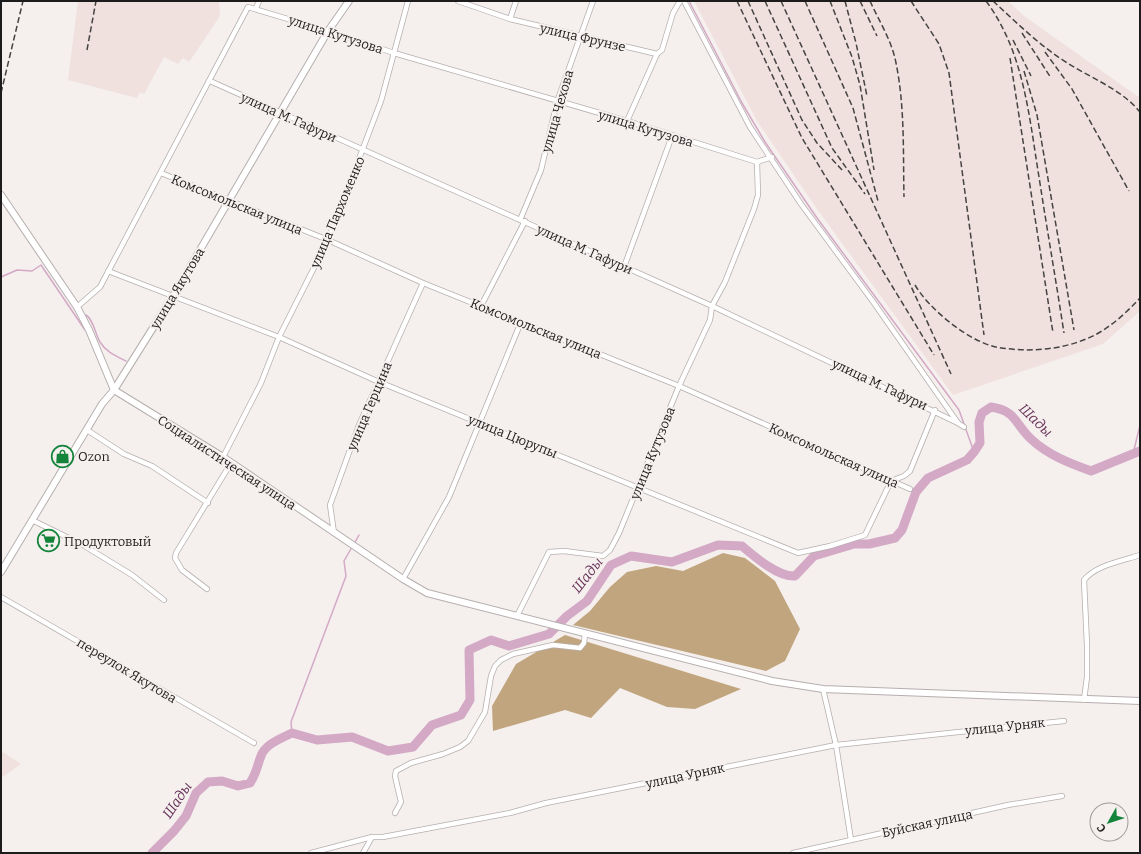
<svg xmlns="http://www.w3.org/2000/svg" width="1141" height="854" viewBox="0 0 1141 854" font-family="Bitter,serif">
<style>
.built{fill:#f0e1de}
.forest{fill:#c1a57e}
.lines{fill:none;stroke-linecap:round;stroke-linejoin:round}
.stream{stroke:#d3a9c5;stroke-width:1.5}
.river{stroke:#d3a9c5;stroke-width:9}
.street-casing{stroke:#b5afae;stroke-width:6}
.secondary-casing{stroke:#b5afae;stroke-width:8}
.street{stroke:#fff;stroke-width:4.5}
.secondary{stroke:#fff;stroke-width:6}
.rail{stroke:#464443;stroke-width:1.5;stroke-dasharray:6 3;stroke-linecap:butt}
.labels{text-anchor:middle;stroke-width:4;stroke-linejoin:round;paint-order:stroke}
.street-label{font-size:13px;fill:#1d1b1b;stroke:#f5efee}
.poi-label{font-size:13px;fill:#1d1b1b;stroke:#f5efee;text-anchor:start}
.water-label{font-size:14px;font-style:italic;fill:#673258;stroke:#f5efee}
</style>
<rect width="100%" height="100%" fill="#f5efee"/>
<g class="built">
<polygon points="78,1 219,1 220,16 189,62 183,58 178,64 164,57 144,94 140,92 137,98 68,80"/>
<polygon points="694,1 1008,1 1024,16 1140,98 1140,311 1103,344 953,395 817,209 757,121"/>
<polygon points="1,751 21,764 1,778"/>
</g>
<g class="forest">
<polygon points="723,553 745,558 775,581 800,629 785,661 766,671 573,625 590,611 610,587 627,572 656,566 683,571"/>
<polygon points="565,635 741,689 695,709 667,707 620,688 591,718 565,710 493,731 492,706 516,664"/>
</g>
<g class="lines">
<g class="stream">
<polyline points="689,1 742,103 765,142 817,218 959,410 974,452"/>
<polyline points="1,277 17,270 32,271 41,265 85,330"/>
<path d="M86,315C94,320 95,334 100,342C106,352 116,356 126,361"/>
<polyline points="1133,454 1140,425"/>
<polyline points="354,544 359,535"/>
<polyline points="292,733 291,722 346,576 344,561 352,547"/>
</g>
<path class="river" d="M152,853L174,831L186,816L196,793L208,782L222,781L238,786L250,783C257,772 257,766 261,756C265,744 282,738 292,733L317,740L352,737L388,751L413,747L432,725L461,715L470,700L469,650L491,640L509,646L549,634L567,616L587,601L611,565L631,556L672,562L718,545L742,546C755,557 778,577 795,576L814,556L854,544H869L895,538L902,530L916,492L928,478L967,460L974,452L980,443L979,422L982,413L991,407C1017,411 1014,423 1031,439C1048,455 1069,463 1091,471L1140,451"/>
<defs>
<g id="street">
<polyline points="458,1 510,19 657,54"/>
<polyline points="684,1 750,127 801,204 874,303 946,406 958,423 964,427"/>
<polyline points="256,8 259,1"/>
<polyline points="510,19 516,1"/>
<polyline points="210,81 712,306 958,423"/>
<polyline points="627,121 657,54 662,50 673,13 680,1"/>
<polyline points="161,173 328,240 423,283 679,386 910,489"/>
<polyline points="520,220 541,170 557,102 593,1"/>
<polyline points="624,267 672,136"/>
<polyline points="108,271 279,337 379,382 798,553 830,546 865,535 891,481 904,476 910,471 935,410"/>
<polyline points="481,306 525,221"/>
<polyline points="77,307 100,287 248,7 328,31 394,53 627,121 757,162 772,157"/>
<polyline points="87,430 124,454 152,466 208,503"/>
<polyline points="223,457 261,383 279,337 328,240 381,101 408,1"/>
<polyline points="32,520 83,545 132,575 164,600"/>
<polyline points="334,533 330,505 359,425 423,283"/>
<polyline points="403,579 449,497 521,322"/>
<polyline points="207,589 182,570 175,558 176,553 231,463"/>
<polyline points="1,597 254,743"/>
<polyline points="517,616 549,552 564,551 603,556 610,550 619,533 679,386 710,320 712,306 725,282 754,209 758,195 757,162"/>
<polyline points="823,689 836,745 851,840"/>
<path d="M1084,700L1087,677V645L1084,580C1096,565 1122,561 1140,555"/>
<polyline points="395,813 401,802 395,776 396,771 411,763 443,754 460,747 468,741 485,712 491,676 495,666 501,660 513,654 553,645 580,648 584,643 585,634"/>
<polyline points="311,853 372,837 383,837 510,813 546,803 836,745 1064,721"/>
<polyline points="363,853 372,837"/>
<polyline points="793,853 1008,805 1062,796"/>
</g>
<g id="secondary">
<polyline points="1,195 77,307 89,330 114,390 223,457 403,579 427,593 772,681 823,689 1140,701"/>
<polyline points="1,572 102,404 114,390 173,296 328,31 349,1"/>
</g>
</defs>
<use href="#street" class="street-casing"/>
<use href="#secondary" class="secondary-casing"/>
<use href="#street" class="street"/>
<use href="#secondary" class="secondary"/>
<g class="rail">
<polyline points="737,1 802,138 934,355"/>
<polyline points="748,1 802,120 817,143 843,171"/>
<polyline points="765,1 832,148 865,194"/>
<polyline points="781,1 951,374"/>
<polyline points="805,1 853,108 878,201"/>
<polyline points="830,1 852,57 860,85 874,170"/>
<polyline points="845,1 856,43 867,96"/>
<polyline points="860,1 877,36"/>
<path d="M870,1C879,21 892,41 896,63C905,107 903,153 904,197"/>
<polyline points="911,1 939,44 949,73 984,335"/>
<path d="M986,1C1024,52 1029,116 1039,177C1047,229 1056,281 1064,333"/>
<path d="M993,1C1017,23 1041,47 1069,64C1093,79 1122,90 1140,112"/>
<polyline points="1022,33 1051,78"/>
<polyline points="1013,40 1031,76"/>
<polyline points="87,50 96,1"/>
<polyline points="1045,52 1072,89 1129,191"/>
<polyline points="1010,58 1053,333"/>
<polyline points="1024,71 1037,115 1074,330"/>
<polyline points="1,93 23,1"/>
<path d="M915,285C929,309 968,341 996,347C1029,353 1065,350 1095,335C1112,326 1127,312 1140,298"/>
</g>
</g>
<defs>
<symbol id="shop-ring" viewBox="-11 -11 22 22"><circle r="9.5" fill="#f5efee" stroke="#15843b" stroke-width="1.5"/><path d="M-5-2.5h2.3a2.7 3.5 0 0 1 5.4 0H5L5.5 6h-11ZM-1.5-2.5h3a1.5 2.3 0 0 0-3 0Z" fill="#15843b"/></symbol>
<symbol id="supermarket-ring" viewBox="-11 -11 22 22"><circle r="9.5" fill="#f5efee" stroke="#15843b" stroke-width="1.5"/><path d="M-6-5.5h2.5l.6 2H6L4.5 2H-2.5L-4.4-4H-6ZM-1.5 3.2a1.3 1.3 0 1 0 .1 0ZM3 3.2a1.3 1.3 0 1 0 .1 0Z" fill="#15843b"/></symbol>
</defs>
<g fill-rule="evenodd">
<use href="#shop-ring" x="50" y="444" width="25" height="25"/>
<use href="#supermarket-ring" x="36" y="528" width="25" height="25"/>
</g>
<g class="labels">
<g class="street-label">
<text transform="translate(336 34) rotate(18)" y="5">улица Кутузова</text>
<text transform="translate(583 37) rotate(13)" y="5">улица Фрунзе</text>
<text transform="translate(557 111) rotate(-74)" y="5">улица Чехова</text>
<text transform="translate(289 117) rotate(24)" y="5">улица М. Гафури</text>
<text transform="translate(646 128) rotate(17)" y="5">улица Кутузова</text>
<text transform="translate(237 204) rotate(22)" y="5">Комсомольская улица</text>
<text transform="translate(337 212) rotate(-67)" y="5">улица Пархоменко</text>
<text transform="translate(585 249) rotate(24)" y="5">улица М. Гафури</text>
<text transform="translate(177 288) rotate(-59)" y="5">улица Якутова</text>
<text transform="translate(536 328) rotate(22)" y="5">Комсомольская улица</text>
<text transform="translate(880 384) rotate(25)" y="5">улица М. Гафури</text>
<text transform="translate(369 406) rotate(-67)" y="5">улица Герцина</text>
<text transform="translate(513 436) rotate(22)" y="5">улица Цюрупы</text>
<text transform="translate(652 453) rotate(-68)" y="5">улица Кутузова</text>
<text transform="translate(834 455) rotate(24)" y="5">Комсомольская улица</text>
<text transform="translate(227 462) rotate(33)" y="5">Социалистическая улица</text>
<text transform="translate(127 670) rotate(31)" y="5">переулок Якутова</text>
<text transform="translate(1005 726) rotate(-6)" y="5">улица Урняк</text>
<text transform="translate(685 775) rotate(-12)" y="5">улица Урняк</text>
<text transform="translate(927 823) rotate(-12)" y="5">Буйская улица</text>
</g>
<g class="poi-label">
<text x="78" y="461">Ozon</text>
<text x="64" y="546">Продуктовый</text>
</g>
<g class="water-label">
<text transform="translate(1036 420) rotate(44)" y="5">Шады</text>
<text transform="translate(587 575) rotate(-52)" y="5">Шады</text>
<text transform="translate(177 800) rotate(-56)" y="5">Шады</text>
</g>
</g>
<rect width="1141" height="854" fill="none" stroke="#1d1b1b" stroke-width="4"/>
<g transform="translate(1109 822) rotate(231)"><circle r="19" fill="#f5efee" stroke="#9f9a9a"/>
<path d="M0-3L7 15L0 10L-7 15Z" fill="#15843b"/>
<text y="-6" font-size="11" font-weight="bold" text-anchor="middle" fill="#1d1b1b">С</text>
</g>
</svg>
